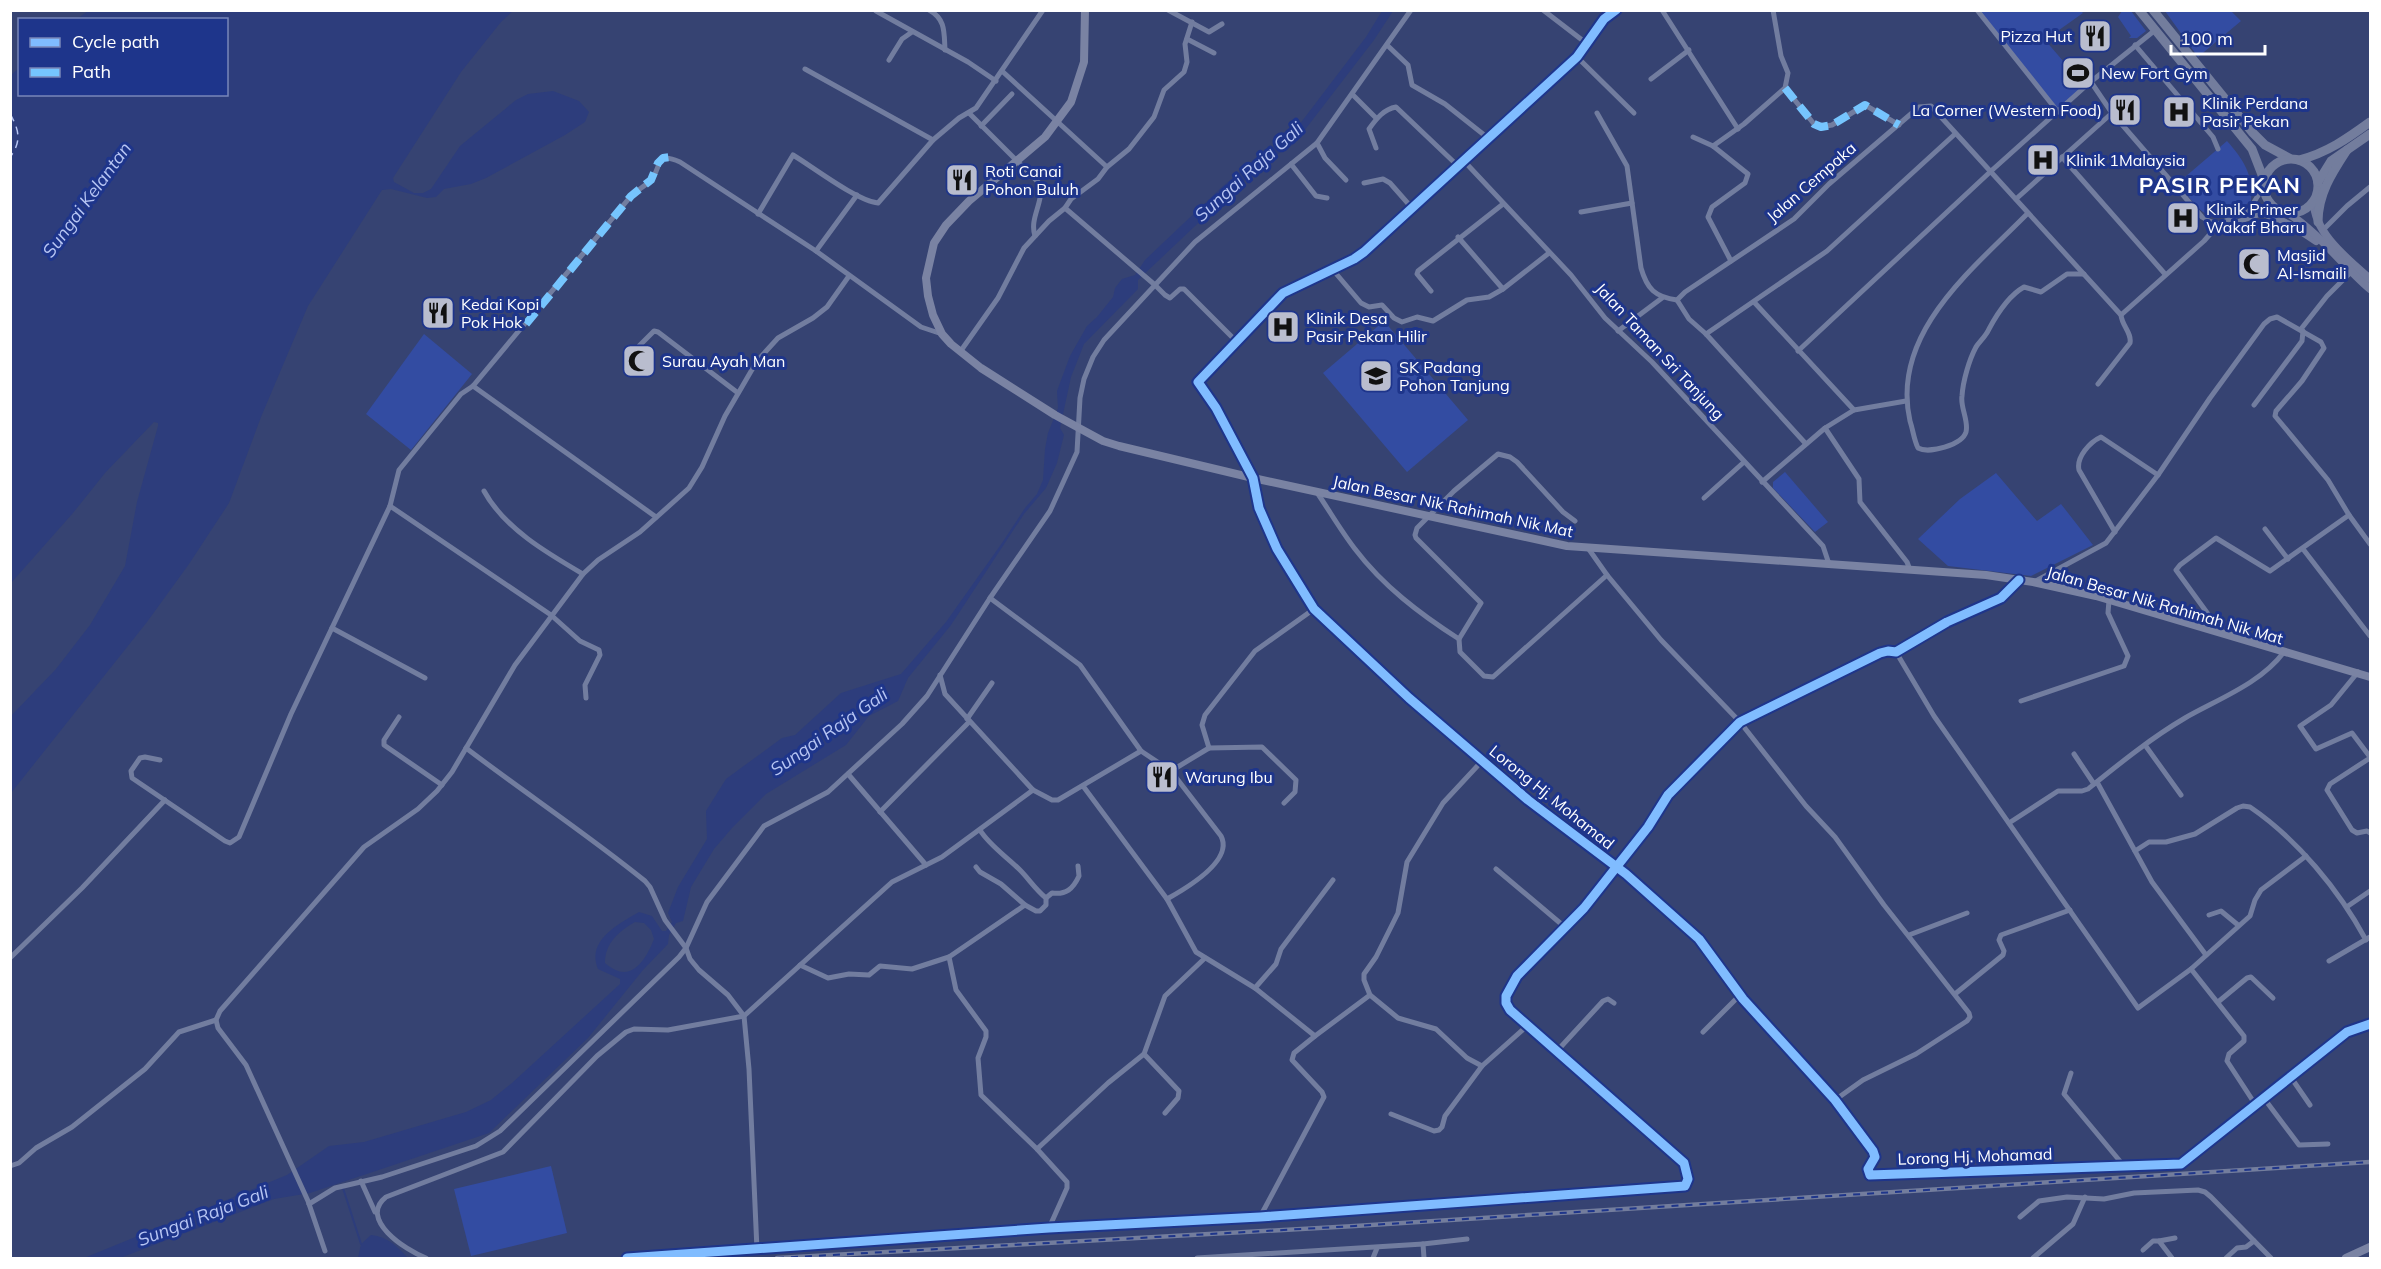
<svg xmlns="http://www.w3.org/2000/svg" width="2381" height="1269" viewBox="0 0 2381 1269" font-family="Mulish,sans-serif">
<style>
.green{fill:#334ca2}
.water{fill:#2d3d7c;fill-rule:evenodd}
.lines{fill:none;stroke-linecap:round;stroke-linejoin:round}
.stream{stroke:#2d3d7c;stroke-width:2}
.ferry{stroke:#b7c5f3;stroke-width:1.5;stroke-dasharray:8 6;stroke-linecap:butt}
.street{stroke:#727d9f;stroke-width:5}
.secondary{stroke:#7a83a3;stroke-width:8}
.primary{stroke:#727b9d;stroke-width:8}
.highway{stroke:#737d9d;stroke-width:9}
.rail-casing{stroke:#737d9d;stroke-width:4.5}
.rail{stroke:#1e358b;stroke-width:2;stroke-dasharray:7;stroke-linecap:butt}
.quiet{stroke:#76c5fe;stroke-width:8;stroke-dasharray:15 8;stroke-linecap:butt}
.cycleway-casing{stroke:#1e358b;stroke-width:13}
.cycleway{stroke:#80bcff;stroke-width:9}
.labels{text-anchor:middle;stroke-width:6;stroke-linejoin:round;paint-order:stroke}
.poi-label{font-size:16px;fill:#fff;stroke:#1e358b;text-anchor:start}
.street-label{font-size:16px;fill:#fff;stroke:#1e358b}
.water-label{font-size:18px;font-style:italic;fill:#b7c5f3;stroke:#1e358b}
.district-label{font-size:22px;font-weight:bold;letter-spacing:1.5px;fill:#fff;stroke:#1e358b}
</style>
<rect width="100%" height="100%" fill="#364372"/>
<g class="green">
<polygon points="1977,11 2081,11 2083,13 2045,40 2082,83 2086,81 2088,84 2058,112"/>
<polygon points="2122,11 2131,11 2146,31 2137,38 2129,38 2131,36 2118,17"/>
<polygon points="2165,11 2233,11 2232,12 2241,21 2198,57"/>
<path d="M2227,141C2243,159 2254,175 2251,201C2240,210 2217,223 2203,212C2193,205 2186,192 2178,183Z"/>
<polygon points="1384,321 1468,420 1407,472 1323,373"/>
<polygon points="424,334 472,374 411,450 366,414"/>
<polygon points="1785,472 1828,522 1815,532 1773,488 1773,482"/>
<polygon points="1996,473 2037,521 2061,504 2093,545 2031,576 1948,566 1918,539 1960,499"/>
<polygon points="551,1166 567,1233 471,1256 454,1189"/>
</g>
<g class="water">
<polygon points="88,11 513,11 501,22 461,72 393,178 394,182 414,193 423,193 431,189 460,146 516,100 528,94 553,91 579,101 589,112 585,122 565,135 486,178 471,184 444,189 436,197 427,198 391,189 382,190 308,306 261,417 229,503 189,564 147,622 11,793 11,716 56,669 90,625 125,566 137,502 158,426 158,423 154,422 105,473 73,513 11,583 11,75 19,68 20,94 226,94 226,20 77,19"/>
<path d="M1382,11H1393L1374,40L1294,144L1270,159L1231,192L1138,280V289L1084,344L1071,377L1060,428L1064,435L1057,463L1046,488L1024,514L951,625L908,678L898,701L869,716L846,745L766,794L732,828L714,849L691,887L683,921L676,923L669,935L668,944L643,970L588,1038L489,1133L310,1193L274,1199L120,1258H84L287,1175L329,1146L364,1142L466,1112L491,1100L512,1083L620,984V979L598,969C586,941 618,924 639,912L652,916L662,931H666L672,922L668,913L678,887L707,839L706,811L726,779L782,738L795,735L841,693L901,674L946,622L1002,543L1025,508L1037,494L1043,480L1045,449L1048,433L1058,408L1057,391L1070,356L1087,326L1097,317L1113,297L1115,288L1122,279L1135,275L1145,260L1223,186L1254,160L1293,133L1366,37ZM635,922L644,923L651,930L654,939C645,962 630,985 605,963C605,943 619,931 635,922Z"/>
<path d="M371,1235C388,1237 397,1246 408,1258H358L361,1244Z"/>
</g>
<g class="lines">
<polyline class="stream" points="343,1188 361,1244"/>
<path class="ferry" d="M10,114C19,129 22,142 10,157"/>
<g class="street">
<path d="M929,10C946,19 944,33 945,50"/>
<polyline points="1168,10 1209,32 1222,24"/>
<polyline points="1543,10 1586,43"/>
<polyline points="1616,10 1604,19 1577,57 1364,252 1354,259 1283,293 1198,382 1216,408 1253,478 1259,508 1277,549 1314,609 1409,698 1528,800 1626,874 1699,939 1743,999 1835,1100 1873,1151 1875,1157 1868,1169 1870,1175 2181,1164 2347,1032 2370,1024"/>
<polyline points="1662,10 1738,129"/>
<polyline points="1977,10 2058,112"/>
<polyline points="876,11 968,62 996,81"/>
<polyline points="1187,39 1214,53"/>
<polyline points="1387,45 1408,65 1412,85 1445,104 1488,138"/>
<polyline points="2135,45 2213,137 2218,149"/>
<polyline points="1577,57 1634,113"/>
<polyline points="889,60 902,39 912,32"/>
<polyline points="805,69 933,140"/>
<polyline points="1002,71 1107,167"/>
<polyline points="1651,79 1689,50"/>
<path d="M2091,82L2112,113L2202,217C2228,235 2252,212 2279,210"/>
<polyline points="1785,88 1814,124 1821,127 1832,125 1865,105 1899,125"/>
<polyline points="1352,94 1376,118"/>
<path d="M969,113L1040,184C1044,203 1029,218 1035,236"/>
<path d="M1597,113L1627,166L1641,268C1647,289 1655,297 1677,300"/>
<polyline points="981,126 1012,94"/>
<polyline points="1693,137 1713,146 1748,174 1745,183 1712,207 1708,217 1731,261"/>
<polyline points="1317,143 1325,158 1346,180"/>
<polyline points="1713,146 1744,124 1785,88 1788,73 1781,56 1773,10"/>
<path d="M1376,148L1369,129C1376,119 1384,109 1396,107L1458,166"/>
<polyline points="2062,157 2165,274"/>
<polyline points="1464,161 1571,275 1605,318 1652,362 1823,546 1829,564"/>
<polyline points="1291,164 1316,196 1327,198"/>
<polyline points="1364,183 1383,179 1390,183 1412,208"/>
<polyline points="857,195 816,251 921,327 942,334"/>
<polyline points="2016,199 2112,113"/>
<polyline points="1065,208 1155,285 1165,295 1170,298 1180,289 1184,289 1236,341"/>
<polyline points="1581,212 1632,203"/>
<path d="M2028,213C1973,269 1890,333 1910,421C1913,430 1914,440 1918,448C1929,454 1962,445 1966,432C1969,421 1960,407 1962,396C1963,381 1969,360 1976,347C1980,341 1986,336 1989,329C1997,314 2008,296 2024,287L2041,292L2067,274H2084"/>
<path d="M758,214L793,155C813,167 857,201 878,203L933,140L959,118L976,108L1043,10"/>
<polyline points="2323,230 2347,206 2370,187"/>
<polyline points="1458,237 1503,289 1549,253"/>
<polyline points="1333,270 1361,303 1369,307 1382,305 1394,318 1402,322 1417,317 1433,321 1467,300 1489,297 1503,289"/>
<polyline points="1431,291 1417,274 1418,271 1503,204"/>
<path d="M1677,300L1685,292L1794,219L1829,184L1919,107L1931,106L2121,315C2122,326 2132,333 2130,343L2098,384"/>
<polyline points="1677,300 1689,319 1706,334 1806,444"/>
<polyline points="1754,302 1854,410 1906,401"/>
<polyline points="2121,315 2204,241 2219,224 2249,210 2264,186"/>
<polyline points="2301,329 2327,296 2351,272"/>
<polyline points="1618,331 1662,298"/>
<polyline points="1706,334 1827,251 1955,134"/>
<polyline points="639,346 654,331 658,332 738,393"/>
<polyline points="1798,351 1990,172 2088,84 2154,31"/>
<polyline points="960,352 998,298 1024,248 1049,221 1065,208 1071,199 1098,179 1107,167 1129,149 1154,117 1164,90 1184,72 1187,62 1185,44 1192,22"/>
<polyline points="473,386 656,517"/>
<polyline points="2254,405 2302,341 2303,331"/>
<polyline points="1825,428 1859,479 1860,502 1907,562 1910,570"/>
<polyline points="1762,482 1825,428 1854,410"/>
<path d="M484,491C504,528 547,553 583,574"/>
<path d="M1316,491C1329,510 1341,531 1355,549C1383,586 1420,614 1459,639"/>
<polyline points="1704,498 1744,462"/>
<polyline points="390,506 551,615 580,641 599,650 600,655 585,685 586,698"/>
<polyline points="1575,521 1563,512 1517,462 1510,457 1498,454 1454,491 1417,528 1415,535 1416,538 1481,603 1459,639 1460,652 1484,676 1493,677 1607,575"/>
<polyline points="2265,529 2288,559"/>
<path d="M2115,532L2079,470C2076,457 2090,442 2101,437L2158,475"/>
<polyline points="1588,548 1607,575 1661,640 1740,722 1806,806 1835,837 1884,905 1969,1013 1970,1017 1967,1021 1916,1054 1863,1080 1835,1100"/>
<polyline points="2303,549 2370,636"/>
<polyline points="2034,582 2106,543 2158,475 2210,398 2264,324 2270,319 2277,317 2321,342 2324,348 2302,381 2276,411 2275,416 2328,480 2349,515 2370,544"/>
<polyline points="990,598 1080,665 1141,751"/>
<polyline points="332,628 425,678"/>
<polyline points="2212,629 2208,614 2176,570 2180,565 2216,538 2270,571 2349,515"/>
<polyline points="1896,652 1934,716 2138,1008 2191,969"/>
<polyline points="2358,672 2331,705 2300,726 2316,749 2352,733 2370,757"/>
<polyline points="940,675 945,694 1033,790 1052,800 1058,800 1141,751 1171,771 1209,748 1202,725 1205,715 1255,651 1314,609"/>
<polyline points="2021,701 2124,666 2128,656 2108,613 2109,600"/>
<polyline points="399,717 384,740 384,745 442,785"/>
<polyline points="967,719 992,683"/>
<polyline points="2145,745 2181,795"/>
<path d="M466,748C525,793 587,834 645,881L650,887L665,920L686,948L690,959L699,970L728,995L744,1016L749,1069L757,1250"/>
<polyline points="1209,748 1262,747 1296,780 1295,792 1284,803"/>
<polyline points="2074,754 2094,784"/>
<polyline points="2370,758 2330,784 2327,790 2352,830 2357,833 2367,831 2370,833"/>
<path d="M160,760L145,757L140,758L131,771L132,778L225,841L230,843L239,837L291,714L390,506L399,470L461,394L473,386L631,196C637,190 644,187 650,181C663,168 653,150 680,162L816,251"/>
<polyline points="848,774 926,865"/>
<polyline points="2097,782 2152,882 2206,955"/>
<polyline points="1083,786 1167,899 1196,952 1255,988 1315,1036 1294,1053 1292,1060 1322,1092 1324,1097 1260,1217"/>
<polyline points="880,812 969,722"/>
<path d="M2009,823L2058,791H2082L2088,789C2119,764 2151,738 2185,718C2218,699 2260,684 2284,652"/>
<path d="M2135,851L2149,842H2166L2195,834L2237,808L2243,806L2250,807C2297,839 2339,890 2366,940"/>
<polyline points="976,867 980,872 1001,884 1025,905"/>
<polyline points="1496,869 1566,928"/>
<path d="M1046,898L1052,893C1066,895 1073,889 1079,876L1078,866"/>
<path d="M1167,899C1185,889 1234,861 1221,836L1171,771"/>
<polyline points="2348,906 2370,891"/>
<polyline points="2209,915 2221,911 2238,925"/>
<polyline points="1909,935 1967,913"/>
<polyline points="949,957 956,990 986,1031 986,1037 978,1058 981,1095 1037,1149 1067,1182 1067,1188 1049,1228"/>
<polyline points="10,958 82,888 165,800"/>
<polyline points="2329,961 2370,937"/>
<path d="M800,965L828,978L849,974L869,975L880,966L912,969L949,957L1025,905L1036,911H1040L1046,905V898C1035,889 1029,879 1020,870C1007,857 989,845 980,830"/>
<polyline points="1255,988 1276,964 1281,949 1333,880"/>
<polyline points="1955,994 2003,955 2004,951 1999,940 2001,935 2070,910"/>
<polyline points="1370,995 1364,980 1364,974 1376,957 1398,913 1407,862 1443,803 1482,761"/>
<polyline points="2218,1002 2247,978 2251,977 2273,998"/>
<polyline points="1703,1032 1740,995"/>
<polyline points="1315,1036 1370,995 1398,1018 1436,1029 1467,1058 1482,1066"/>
<polyline points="1557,1051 1603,1001 1608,999 1614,1003"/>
<polyline points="2071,1073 2064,1094 2124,1166"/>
<polyline points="2290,1076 2310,1105"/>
<polyline points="2263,1097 2299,1145 2328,1144"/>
<polyline points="2255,1104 2227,1061 2229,1054 2244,1041 2244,1036 2191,969 2250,916 2255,900 2261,890 2306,856"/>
<polyline points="1165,1113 1178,1098 1179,1091 1144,1054 1165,996 1205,958"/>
<polyline points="1391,1114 1434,1131 1439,1130 1442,1127 1445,1116 1482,1066 1528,1025"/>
<polyline points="1037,1149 1108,1083 1144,1054"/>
<polyline points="10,1166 19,1163 36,1148 72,1127 145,1069 179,1032 216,1020"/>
<polyline points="361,1181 375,1212"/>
<polyline points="309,1204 335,1188 382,1177 476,1146 500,1131 679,957 686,948 707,902 764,826 828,792 902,724 927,696 990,598 1050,511 1077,452 1080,398 1084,379 1093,357 1104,340 1195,242 1317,143 1411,10"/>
<polyline points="2020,1217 2039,1201 2067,1197 2104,1199 2134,1193 2198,1190 2205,1192 2211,1197 2271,1258"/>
<polyline points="1423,1244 1467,1239"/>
<polyline points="2143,1250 2153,1241 2159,1241"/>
<polyline points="325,1251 308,1201 246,1065 218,1028 216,1020 220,1011 364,847 418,809 437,791 452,772 515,665 583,574 598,560 640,532 689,488 702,467 725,416 757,361 778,338 813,318 827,307 849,276"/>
<path d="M426,1258C405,1250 358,1219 386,1197L503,1152L597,1056L626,1032L634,1029L668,1030L744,1016L892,882L942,857L1033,790"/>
<polyline points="627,1258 1049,1228 1260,1217 1685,1186 1688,1179 1684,1163 1510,1010 1506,1003 1506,996 1517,976 1584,908 1648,827 1668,795 1740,722 1880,653 1888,651 1896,652 1947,622 2001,598 2019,580"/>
<polyline points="1197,1258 1423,1244 1424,1258"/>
<polyline points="1373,1258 1377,1248"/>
<polyline points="2033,1258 2073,1224 2085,1197"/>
<polyline points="2172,1258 2159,1241 2175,1238"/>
<polyline points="2226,1258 2237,1248 2246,1247 2254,1241"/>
</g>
<g class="secondary">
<polyline points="1085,10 1084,62 1071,102 1045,137 969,201 946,225 934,243 926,278 928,296 933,315 942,334 951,344 981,368 1055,415 1103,441 1119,446 1253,478 1567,546 1986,575 2033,582 2096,596 2370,677"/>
<polyline points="2346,1258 2370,1247"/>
</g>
<g class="primary">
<path d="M2314,201C2313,233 2349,260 2370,279"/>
<polyline points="2262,212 2298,229 2316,241"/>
<path d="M2288,213C2320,234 2342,265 2370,289"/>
</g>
<g class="highway">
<polyline points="2139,10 2252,149 2264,180"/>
<polyline points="2153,10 2252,132 2265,145 2289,158"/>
<circle cx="2291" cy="186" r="27"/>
<path d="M2299,160C2327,153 2348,138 2370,122"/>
<polyline points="2318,182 2331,161 2370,134"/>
<path d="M2318,222C2318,194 2332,173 2347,150"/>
</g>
<defs>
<polyline id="rail" points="777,1258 1355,1226 2370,1162"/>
</defs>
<use href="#rail" class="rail-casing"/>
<use href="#rail" class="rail"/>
<g class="quiet">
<polyline points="1785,88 1814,124 1821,127 1832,125 1865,105 1899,125"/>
<polyline points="526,324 631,196 651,180 658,163 663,158 670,157"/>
</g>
<defs>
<g id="cycleway">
<polyline points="1616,10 1604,19 1577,57 1364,252 1354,259 1283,293 1198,382 1216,408 1253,478 1259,508 1277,549 1314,609 1409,698 1528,800 1626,874 1699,939 1743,999 1835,1100 1873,1151 1875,1157 1868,1169 1870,1175 2181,1164 2347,1032 2370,1024"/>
<polyline points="627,1258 1049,1228 1260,1217 1685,1186 1688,1179 1684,1163 1510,1010 1506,1003 1506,996 1517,976 1584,908 1648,827 1668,795 1740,722 1880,653 1888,651 1896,652 1947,622 2001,598 2019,580"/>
</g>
</defs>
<use href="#cycleway" class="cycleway-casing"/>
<use href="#cycleway" class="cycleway"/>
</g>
<defs>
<symbol id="restaurant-square" viewBox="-11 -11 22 22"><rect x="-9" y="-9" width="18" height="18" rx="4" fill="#b9bdce" stroke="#1e358b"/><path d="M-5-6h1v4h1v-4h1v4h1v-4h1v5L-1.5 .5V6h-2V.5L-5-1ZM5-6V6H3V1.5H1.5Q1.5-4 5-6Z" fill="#111"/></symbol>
<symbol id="stadium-square" viewBox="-11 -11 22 22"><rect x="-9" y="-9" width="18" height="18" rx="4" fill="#b9bdce" stroke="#1e358b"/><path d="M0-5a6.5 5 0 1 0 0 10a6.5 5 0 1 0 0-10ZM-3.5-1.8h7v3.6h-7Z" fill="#111"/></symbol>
<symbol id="hospital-square" viewBox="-11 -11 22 22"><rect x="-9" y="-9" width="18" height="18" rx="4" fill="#b9bdce" stroke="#1e358b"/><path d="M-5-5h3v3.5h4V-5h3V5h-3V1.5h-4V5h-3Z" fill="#111"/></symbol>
<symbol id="mosque-square" viewBox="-11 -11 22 22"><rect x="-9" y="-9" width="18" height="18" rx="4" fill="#b9bdce" stroke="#1e358b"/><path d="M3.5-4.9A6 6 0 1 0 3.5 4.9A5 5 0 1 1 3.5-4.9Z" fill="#111"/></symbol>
<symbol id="school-square" viewBox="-11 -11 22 22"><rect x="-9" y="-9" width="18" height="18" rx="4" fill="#b9bdce" stroke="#1e358b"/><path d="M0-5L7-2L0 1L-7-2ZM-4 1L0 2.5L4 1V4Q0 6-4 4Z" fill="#111"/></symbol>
</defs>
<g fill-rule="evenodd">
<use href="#restaurant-square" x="2076" y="17" width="38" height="38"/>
<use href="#stadium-square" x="2059" y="54" width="38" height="38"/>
<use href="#restaurant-square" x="2106" y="91" width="38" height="38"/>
<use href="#hospital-square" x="2160" y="93" width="38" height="38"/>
<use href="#hospital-square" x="2024" y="141" width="38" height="38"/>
<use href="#restaurant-square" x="943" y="161" width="38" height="38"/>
<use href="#hospital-square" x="2164" y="199" width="38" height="38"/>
<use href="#mosque-square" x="2235" y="245" width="38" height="38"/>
<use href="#restaurant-square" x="419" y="294" width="38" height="38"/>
<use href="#hospital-square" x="1264" y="308" width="38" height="38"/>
<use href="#mosque-square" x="620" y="342" width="38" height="38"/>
<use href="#school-square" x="1357" y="357" width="38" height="38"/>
<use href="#restaurant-square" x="1143" y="758" width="38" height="38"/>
</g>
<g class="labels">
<g class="poi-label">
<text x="2072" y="42" text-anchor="end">Pizza Hut</text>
<text x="2101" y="79">New Fort Gym</text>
<text x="2202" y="109">Klinik Perdana<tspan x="2202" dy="18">Pasir Pekan</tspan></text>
<text x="2102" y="116" text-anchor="end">La Corner (Western Food)</text>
<text x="2066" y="166">Klinik 1Malaysia</text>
<text x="985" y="177">Roti Canai<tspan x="985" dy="18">Pohon Buluh</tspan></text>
<text x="2206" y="215">Klinik Primer<tspan x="2206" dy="18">Wakaf Bharu</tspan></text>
<text x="2277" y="261">Masjid<tspan x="2277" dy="18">Al-Ismaili</tspan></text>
<text x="461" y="310">Kedai Kopi<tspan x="461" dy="18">Pok Hok</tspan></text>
<text x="1306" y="324">Klinik Desa<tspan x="1306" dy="18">Pasir Pekan Hilir</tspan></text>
<text x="662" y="367">Surau Ayah Man</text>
<text x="1399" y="373">SK Padang<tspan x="1399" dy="18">Pohon Tanjung</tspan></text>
<text x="1185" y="783">Warung Ibu</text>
</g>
<g class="street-label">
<text transform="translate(1811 182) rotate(-41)" y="6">Jalan Cempaka</text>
<text transform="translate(1660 351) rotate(47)" y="6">Jalan Taman Sri Tanjung</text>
<text transform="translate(1453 506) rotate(12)" y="6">Jalan Besar Nik Rahimah Nik Mat</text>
<text transform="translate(2165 605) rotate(16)" y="6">Jalan Besar Nik Rahimah Nik Mat</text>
<text transform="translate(1552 797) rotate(39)" y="6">Lorong Hj. Mohamad</text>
<text transform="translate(1975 1156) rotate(-2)" y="6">Lorong Hj. Mohamad</text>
</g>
<g class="water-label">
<text transform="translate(1249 172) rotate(-42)" y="6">Sungai Raja Gali</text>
<text transform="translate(87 200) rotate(-54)" y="6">Sungai Kelantan</text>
<text transform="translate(829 732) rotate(-35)" y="6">Sungai Raja Gali</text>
<text transform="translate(203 1216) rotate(-21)" y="6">Sungai Raja Gali</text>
</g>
<g class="district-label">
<text x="2220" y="193">PASIR PEKAN</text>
</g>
</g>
<rect width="2381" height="1269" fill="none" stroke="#ffffff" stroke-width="24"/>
<rect x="18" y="18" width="210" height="78" fill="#1e358b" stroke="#7886b9" stroke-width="1.5"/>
<rect x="30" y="38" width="30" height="9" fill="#80bcff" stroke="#7886b9" stroke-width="1.5"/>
<text x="72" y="48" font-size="18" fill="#ffffff">Cycle path</text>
<rect x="30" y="68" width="30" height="9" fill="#76c5fe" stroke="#7886b9" stroke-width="1.5"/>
<text x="72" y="78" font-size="18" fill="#ffffff">Path</text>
<path d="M2171 45v9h94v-9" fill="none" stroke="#ffffff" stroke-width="3"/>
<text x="2180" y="45" font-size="18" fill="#ffffff" stroke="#1e358b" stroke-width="4.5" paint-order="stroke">100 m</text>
</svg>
